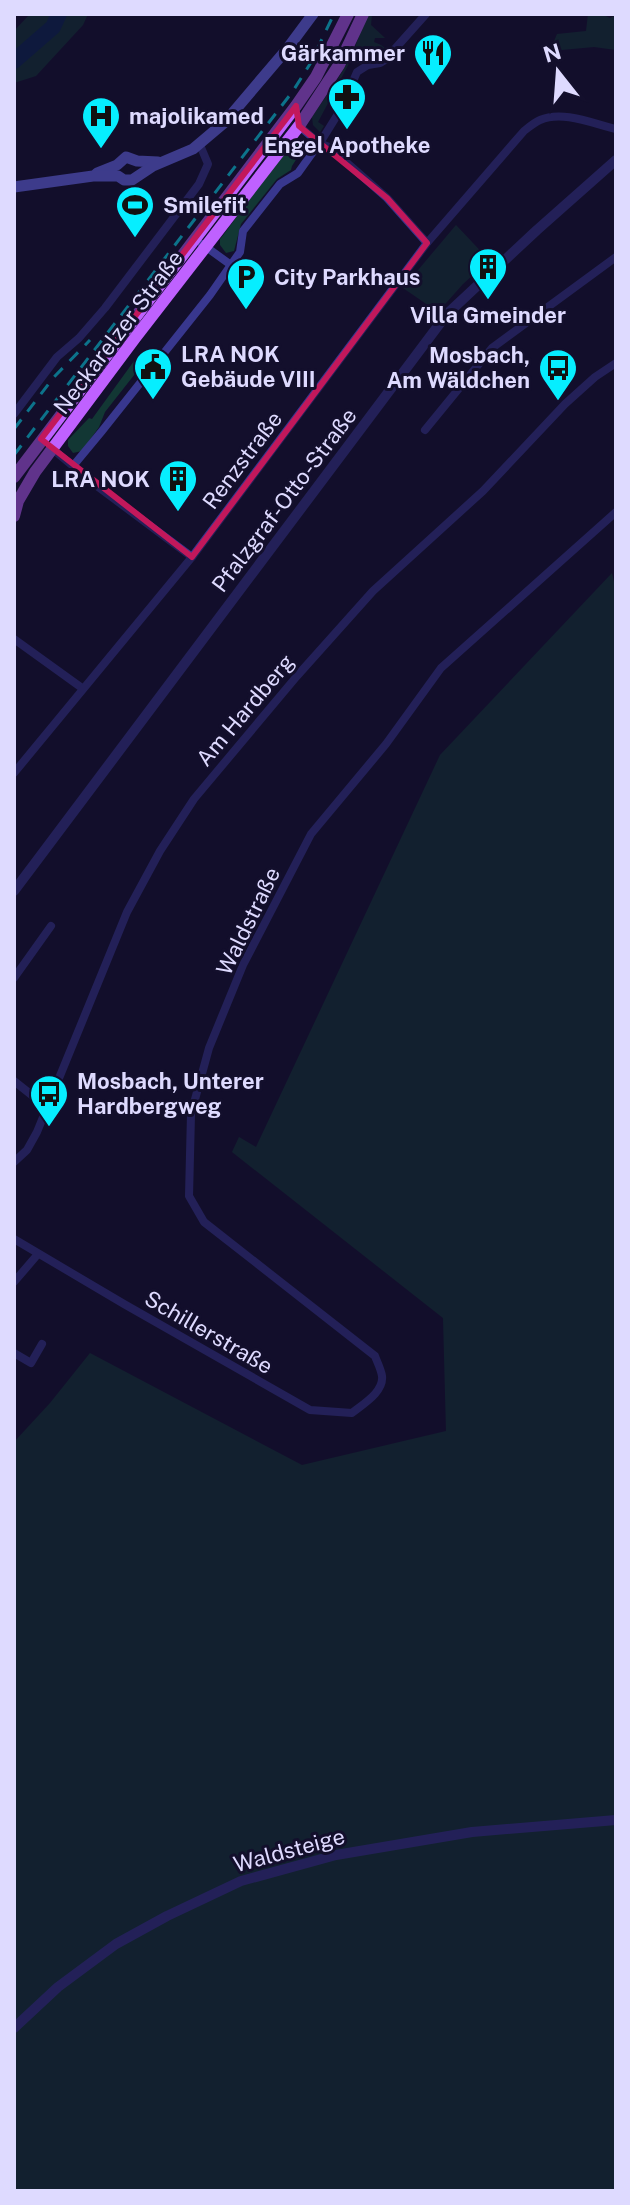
<svg xmlns="http://www.w3.org/2000/svg" width="630" height="2205" viewBox="0 0 630 2205" font-family="'Public Sans',sans-serif">
<style>
.green{fill:#123734}
.lines{fill:none;stroke-linecap:round;stroke-linejoin:round}
.river{stroke:#092652;stroke-width:16}
.minor{stroke:#38378e;stroke-width:8}
.tertiary{stroke:#38378e;stroke-width:10}
.secondary{stroke:#7172ff;stroke-width:11}
.primary{stroke:#bf61ff;stroke-width:12}
.rail{stroke:#06eeff;stroke-width:3;stroke-dasharray:12 10;stroke-linecap:butt}
.marked{fill:none;stroke:#c2185b;stroke-width:6;stroke-linejoin:round}
.labels{text-anchor:middle;stroke-width:6;stroke-linejoin:round;paint-order:stroke}
.poi-label{font-size:22px;font-weight:bold;fill:#dedaff;stroke:#130f2c;text-anchor:start}
.street-label{font-size:22px;fill:#dedaff;stroke:#130f2c}
</style>
<rect width="100%" height="100%" fill="#130f2c"/>
<g class="green">
<polygon points="30,14 88,14 83,25 36,76 14,83 14,31"/>
<polygon points="367,14 372,14 371,25 385,38 375,38 374,42 381,45 387,50 377,57 355,52 318,122 324,126 320,132 313,125 312,117 338,79 354,50"/>
<polygon points="588,14 601,14 610,18 616,15 616,50 594,47 550,51 557,34 586,31"/>
<polygon points="299,140 305,141 300,147 304,150 308,144 309,154 301,152 292,166 291,170 277,179 241,224 234,251 226,253 220,245 220,239 224,234 287,148"/>
<polygon points="456,225 489,260 463,284 438,312 403,288"/>
<polygon points="134,361 138,361 142,365 105,412 99,427 82,451 73,453 68,446 68,440 89,418 92,419"/>
<polygon points="612,573 616,591 616,2191 14,2191 14,1442 50,1403 90,1353 302,1465 446,1431 443,1318 232,1152 239,1137 256,1147 440,755"/>
</g>
<g class="lines">
<polyline class="river" points="14,61 53,27 59,14"/>
<g class="minor">
<polyline points="299,123 299,126 319,143 329,147 387,198 427,243"/>
<polyline points="202,244 231,265"/>
<polyline points="14,414 57,357 79,338 105,308 199,184 208,164 200,145"/>
<polyline points="425,430 492,348 616,257"/>
<polyline points="50,447 97,486 192,557"/>
<polyline points="73,466 102,431 210,295 240,252 243,231 280,184 298,173 323,138 341,109 357,72 368,65 380,63 385,60 426,14"/>
<polyline points="14,639 82,688"/>
<path d="M14,773L192,557L427,243L524,131C529,127 535,122 540,120C563,110 594,124 616,129"/>
<polyline points="14,978 51,926"/>
<polyline points="14,1081 48,1108"/>
<polyline points="14,1162 27,1150 37,1132 127,912 160,851 194,799 297,676 373,591 483,491 565,404 595,377 616,363"/>
<path d="M14,1239L124,1304L310,1410L352,1413C363,1404 384,1392 382,1376C381,1369 377,1362 375,1356L204,1222L189,1196L191,1114L209,1048L243,965L311,834L386,744L441,668L616,512"/>
<polyline points="14,1282 38,1254"/>
<polyline points="14,1353 31,1363 42,1344"/>
</g>
<g class="tertiary">
<polyline points="14,891 447,314 537,230 616,160"/>
<polyline points="14,2028 58,1987 116,1944 167,1916 241,1881 336,1855 472,1832 616,1820"/>
</g>
<g class="secondary">
<polyline points="97,173 117,165 126,157 137,161 158,162"/>
<polyline points="14,187 93,176 118,176 124,180 132,180 153,166 193,149 225,122 287,49 313,14"/>
</g>
<g class="primary">
<polyline points="14,477 296,106 316,77 348,14"/>
<polyline points="14,516 18,501 35,472 135,338 299,126 339,65 363,14"/>
</g>
<g class="rail">
<polyline points="14,429 54,377 90,340"/>
<polyline points="14,455 293,91 310,64 334,14"/>
</g>
</g>
<path d="M0 0H630V2205H0ZM296,106L299,126L387,198L427,243L192,557L41,439Z" fill="#130f2c" fill-opacity=".55" fill-rule="evenodd"/>
<path class="marked" d="M296,106L299,126L387,198L427,243L192,557L41,439Z"/>
<defs>
<symbol id="restaurant-pin" viewBox="-11 -11 22 30"><path d="M0 17L-7.5 6A9.5 9.5 0 1 1 7.5 6Z" fill="#06eeff" stroke="#130f2c"/><path d="M-5-6h1v4h1v-4h1v4h1v-4h1v5L-1.5 .5V6h-2V.5L-5-1ZM5-6V6H3V1.5H1.5Q1.5-4 5-6Z" fill="#111"/></symbol>
<symbol id="pharmacy-pin" viewBox="-11 -11 22 30"><path d="M0 17L-7.5 6A9.5 9.5 0 1 1 7.5 6Z" fill="#06eeff" stroke="#130f2c"/><path d="M-2-6h4v4h4v4h-4v4h-4v-4h-4v-4h4Z" fill="#111"/></symbol>
<symbol id="hospital-pin" viewBox="-11 -11 22 30"><path d="M0 17L-7.5 6A9.5 9.5 0 1 1 7.5 6Z" fill="#06eeff" stroke="#130f2c"/><path d="M-5-5h3v3.5h4V-5h3V5h-3V1.5h-4V5h-3Z" fill="#111"/></symbol>
<symbol id="stadium-pin" viewBox="-11 -11 22 30"><path d="M0 17L-7.5 6A9.5 9.5 0 1 1 7.5 6Z" fill="#06eeff" stroke="#130f2c"/><path d="M0-5a6.5 5 0 1 0 0 10a6.5 5 0 1 0 0-10ZM-3.5-1.8h7v3.6h-7Z" fill="#111"/></symbol>
<symbol id="building-pin" viewBox="-11 -11 22 30"><path d="M0 17L-7.5 6A9.5 9.5 0 1 1 7.5 6Z" fill="#06eeff" stroke="#130f2c"/><path d="M-4-6H4V6H1V3H-1V6H-4ZM-2.5-4.3h1.7v1.8h-1.7ZM.8-4.3h1.7v1.8H.8ZM-2.5-1h1.7V.8h-1.7ZM.8-1h1.7V.8H.8Z" fill="#111"/></symbol>
<symbol id="parking-pin" viewBox="-11 -11 22 30"><path d="M0 17L-7.5 6A9.5 9.5 0 1 1 7.5 6Z" fill="#06eeff" stroke="#130f2c"/><path d="M-3.5-5.5H1a3.5 3.5 0 0 1 0 7H-1V5.5H-3.5ZM-1-3.4V-.6H.8a1.4 1.4 0 0 0 0-2.8Z" fill="#111"/></symbol>
<symbol id="civic-pin" viewBox="-11 -11 22 30"><path d="M0 17L-7.5 6A9.5 9.5 0 1 1 7.5 6Z" fill="#06eeff" stroke="#130f2c"/><path d="M-.6-6.5H3V-4.5H.6V-3L4-1V1h2V6H-6V1h2V-1L-.6-3ZM-1.2 2.5V6h2.4V2.5Z" fill="#111"/></symbol>
<symbol id="bus-pin" viewBox="-11 -11 22 30"><path d="M0 17L-7.5 6A9.5 9.5 0 1 1 7.5 6Z" fill="#06eeff" stroke="#130f2c"/><path d="M-5-6H5V4H4V6H2V4H-2V6H-4V4H-5ZM-3.5-4V0h7V-4ZM-3.5 1.2v1.5H-2V1.2ZM2 1.2v1.5H3.5V1.2Z" fill="#111"/></symbol>
</defs>
<g fill-rule="evenodd">
<use href="#restaurant-pin" x="411" y="31" width="44" height="60"/>
<use href="#pharmacy-pin" x="325" y="75" width="44" height="60"/>
<use href="#hospital-pin" x="79" y="94" width="44" height="60"/>
<use href="#stadium-pin" x="113" y="183" width="44" height="60"/>
<use href="#building-pin" x="466" y="245" width="44" height="60"/>
<use href="#parking-pin" x="224" y="255" width="44" height="60"/>
<use href="#civic-pin" x="131" y="345" width="44" height="60"/>
<use href="#bus-pin" x="536" y="346" width="44" height="60"/>
<use href="#building-pin" x="156" y="457" width="44" height="60"/>
<use href="#bus-pin" x="27" y="1072" width="44" height="60"/>
</g>
<g class="labels">
<g class="poi-label">
<text x="405" y="61" text-anchor="end">Gärkammer</text>
<text x="129" y="124">majolikamed</text>
<text x="347" y="153" text-anchor="middle">Engel Apotheke</text>
<text x="163" y="213">Smilefit</text>
<text x="274" y="285">City Parkhaus</text>
<text x="488" y="323" text-anchor="middle">Villa Gmeinder</text>
<text x="181" y="362">LRA NOK<tspan x="181" dy="25">Gebäude VIII</tspan></text>
<text x="530" y="363" text-anchor="end">Mosbach,<tspan x="530" dy="25">Am Wäldchen</tspan></text>
<text x="150" y="487" text-anchor="end">LRA NOK</text>
<text x="77" y="1089">Mosbach, Unterer<tspan x="77" dy="25">Hardbergweg</tspan></text>
</g>
<g class="street-label">
<text transform="translate(118 332) rotate(-53)" y="8">Neckarelzer Straße</text>
<text transform="translate(242 460) rotate(-53)" y="8">Renzstraße</text>
<text transform="translate(284 500) rotate(-53)" y="8">Pfalzgraf-Otto-Straße</text>
<text transform="translate(245 710) rotate(-50)" y="8">Am Hardberg</text>
<text transform="translate(248 921) rotate(-64)" y="8">Waldstraße</text>
<text transform="translate(209 1332) rotate(30)" y="8">Schillerstraße</text>
<text transform="translate(289 1850) rotate(-15)" y="8">Waldsteige</text>
</g>
</g>
<rect width="630" height="2205" fill="none" stroke="#dedaff" stroke-width="32"/>
<g transform="translate(558 72) rotate(343)" stroke="#130f2c" stroke-width="6" paint-order="stroke">
<path d="M0-6L14 30L0 20L-14 30Z" fill="#dedaff"/>
<text y="-12" font-size="22" font-weight="bold" text-anchor="middle" fill="#dedaff">N</text>
</g>
</svg>
